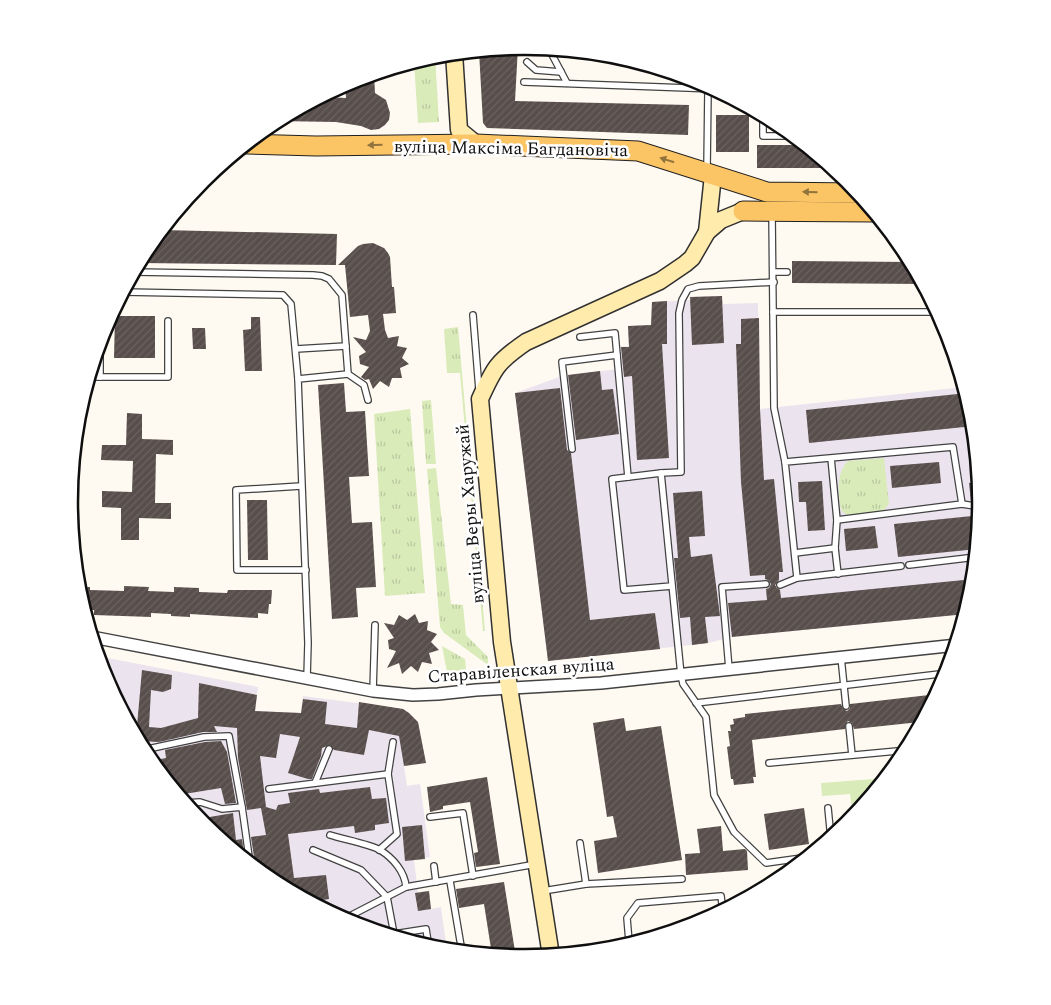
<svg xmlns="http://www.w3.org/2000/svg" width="1051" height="1005" viewBox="0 0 1051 1005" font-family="Spectral,serif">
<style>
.industrial{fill:#ebe3ee}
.grass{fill:url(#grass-tufts)}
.park{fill:#d9ebb9}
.building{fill:url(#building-hatch)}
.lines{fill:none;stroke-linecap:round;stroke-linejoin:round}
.lane-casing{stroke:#424242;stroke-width:8}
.street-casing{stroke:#424242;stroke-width:14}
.secondary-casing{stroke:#313131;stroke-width:19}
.primary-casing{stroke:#202020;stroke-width:21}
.lane{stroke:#fff;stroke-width:5.5}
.street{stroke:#fff;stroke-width:11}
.secondary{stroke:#ffebac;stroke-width:16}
.primary{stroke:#fbc465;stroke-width:19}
.oneway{fill:#91733e}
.labels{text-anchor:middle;stroke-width:5;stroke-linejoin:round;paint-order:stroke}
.street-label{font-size:18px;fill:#0f0f0f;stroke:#fff}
.rim{fill:none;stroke:#0f0f0f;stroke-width:2.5}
</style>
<defs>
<pattern id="grass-tufts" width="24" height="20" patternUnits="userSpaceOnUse" patternTransform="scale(1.25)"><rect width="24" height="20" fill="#d9ebb9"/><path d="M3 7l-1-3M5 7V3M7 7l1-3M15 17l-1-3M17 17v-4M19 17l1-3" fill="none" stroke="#b9c89e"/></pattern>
<pattern id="building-hatch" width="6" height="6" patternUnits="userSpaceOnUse" patternTransform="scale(1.25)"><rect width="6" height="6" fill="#584e4b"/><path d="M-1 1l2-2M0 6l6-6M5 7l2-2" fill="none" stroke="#6b6361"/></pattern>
</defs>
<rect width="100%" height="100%" fill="#fffaf1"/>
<g class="industrial">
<polygon points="722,296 723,304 758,303 760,409 965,387 973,414 982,503 973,592 966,614 732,637 708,643 548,661 515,393 565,375 620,369 619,347 629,346 628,326 651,325 652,302 690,300 690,297"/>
<polygon points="97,656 258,687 255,711 301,713 303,696 403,709 409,713 418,722 426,763 404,766 407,786 420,784 430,857 414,860 418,892 429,891 431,909 441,907 447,951 436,950 351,924 272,882 203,825 146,756 104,677"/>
</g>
<g class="grass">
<polygon points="435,56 439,122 418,123 414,62"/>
<polygon points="458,327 471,475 469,475 460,373 447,373 444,329"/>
<polygon points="431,400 436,464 426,464 422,401"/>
<polygon points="410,409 425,593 385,596 374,414"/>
<path d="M884,458L889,504L883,511L847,515L841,510C838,494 836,473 848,461Z"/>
<polygon points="436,468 451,604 463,605 466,635 488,657 488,665 444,633 440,627 427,469"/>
<polygon points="472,483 485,631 483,631 470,484"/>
<polygon points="442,646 465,659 467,679 448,677"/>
</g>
<polygon class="park" points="887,778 853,819 850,794 822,796 821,783"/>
<g class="building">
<polygon points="518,47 515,101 689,105 688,135 487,128 483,123 479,51"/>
<polygon points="374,74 375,93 386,100 390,113 389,120 385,125 379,129 371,130 361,126 336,122 276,121 320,97 346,98 345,84"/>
<rect x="716" y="115" width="33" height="37"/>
<polygon points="757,145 806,145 833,168 757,168"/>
<polygon points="162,230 337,234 336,265 139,263 146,249"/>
<polygon points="373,243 384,248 388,253 390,257 392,287 394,287 396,313 383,314 385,330 388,338 399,336 397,346 407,348 402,358 409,364 400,368 402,378 392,378 389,387 380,381 373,389 369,379 365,380 361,377 369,367 360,364 359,356 366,352 353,337 366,340 370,331 368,315 350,317 345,265 338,265 358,246 363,244"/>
<polygon points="792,261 912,262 924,284 792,283"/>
<polygon points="722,296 724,343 692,345 690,297"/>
<polygon points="667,301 667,344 662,344 669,458 637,460 632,376 624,377 621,347 629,347 628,326 651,325 652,302"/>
<polygon points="115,316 155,316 155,358 114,358"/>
<polygon points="251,317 260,317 262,371 245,371 243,330 251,329"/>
<polygon points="759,318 760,409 764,480 774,479 783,572 779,572 779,580 775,585 777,588 780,590 781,598 974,579 973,592 966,614 732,637 728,603 767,600 766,589 769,588 771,584 768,580 765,579 765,575 750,576 741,482 736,344 741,344 741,319"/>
<polygon points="192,328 205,328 206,349 193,349"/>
<polygon points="600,371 602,390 613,389 619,434 576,440 568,375"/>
<polygon points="344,383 346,412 365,411 369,476 349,477 352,523 372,522 376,587 356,588 358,617 332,619 318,385"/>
<polygon points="560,388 567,450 571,453 590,620 655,613 660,649 548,661 515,393"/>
<polygon points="967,393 973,414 974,426 809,443 806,410"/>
<polygon points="127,413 142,414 142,439 173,440 173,455 156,454 155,503 171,503 171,519 139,518 139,540 121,540 121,508 102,507 102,491 132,492 133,461 101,460 102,445 126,445"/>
<polygon points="939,462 941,483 892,488 890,466"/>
<polygon points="822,481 825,530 808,531 806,502 799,502 798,482"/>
<polygon points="980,482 982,502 971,501 969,483"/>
<polygon points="702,491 705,536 689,537 691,557 712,554 720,616 705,617 708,643 692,645 690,617 680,618 674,558 678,558 673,493"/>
<polygon points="247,500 267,500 268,560 248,560"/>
<polygon points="972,510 981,512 977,549 898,557 894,524 972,516"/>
<polygon points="875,526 878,548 846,551 844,529"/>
<polygon points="124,586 149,587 148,591 174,592 174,587 199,588 199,592 227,593 228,590 272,590 271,604 269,604 268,614 258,613 258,618 190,614 190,617 171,616 171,614 151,613 151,617 94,615 94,610 84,610 78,587 90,587 90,590 124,591"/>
<polygon points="415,614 419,623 428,621 427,630 437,634 431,642 439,650 429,653 432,664 422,662 418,672 411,666 402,674 399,663 387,668 396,651 389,649 388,640 394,638 384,623 394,625 399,615 407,620"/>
<polygon points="142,670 172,675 171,689 163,692 151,690 149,727 161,728 198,718 199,683 257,695 255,711 301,713 303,699 327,702 325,724 357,728 359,702 403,709 409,713 418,722 426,763 404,766 399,736 369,730 364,755 334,750 330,745 322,748 321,756 312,779 308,779 288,773 300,737 280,734 276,758 260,756 266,807 276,810 278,805 290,803 288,793 319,789 320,793 370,787 372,799 386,798 389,823 375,825 375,830 355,833 354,826 288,834 294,878 326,875 329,899 310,902 272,882 254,867 255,863 251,837 266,835 261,808 247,810 238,758 237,728 214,726 217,732 203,732 159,742 138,741 136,737"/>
<polygon points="938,694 925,718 920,718 920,722 854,729 852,723 848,721 845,725 845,729 752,740 756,777 753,777 754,783 734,785 733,779 731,779 727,747 730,746 728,731 731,731 730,725 734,724 733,719 745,717 745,714 841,704 843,709 847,711 850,708 850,704"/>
<polygon points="624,718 626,731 661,726 682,860 598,873 594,841 617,837 613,816 607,817 593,723"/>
<polygon points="221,741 227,752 236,803 225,804 221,788 178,795 150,761 166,758 165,750 205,742"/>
<polygon points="487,777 500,864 476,867 474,853 478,852 470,802 443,806 443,809 430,812 427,787"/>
<polygon points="804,808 809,844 769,850 764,814"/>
<polygon points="233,813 236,840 242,839 245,859 203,825 198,819"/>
<polygon points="422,825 425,859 405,861 402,827"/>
<polygon points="721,826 723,851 745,849 747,851 748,870 686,875 685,854 700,853 697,829"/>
<polygon points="504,882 516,958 492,955 484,904 459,908 456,889"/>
<polygon points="429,891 431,909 418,911 415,893"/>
</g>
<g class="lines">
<defs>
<g id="lane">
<polyline points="549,49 567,83"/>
<polyline points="527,62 536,70 561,72"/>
<polyline points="524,82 715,89"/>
<polyline points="763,115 763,136 795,136"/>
<polyline points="707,169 708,89"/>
<polyline points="772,213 774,408 785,462"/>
<polyline points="134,272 313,275 322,276 329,279 342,295 348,374 364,385 368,400"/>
<polyline points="773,272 787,272"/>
<polyline points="123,292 283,295 291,304 298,379"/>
<polyline points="773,312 938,312"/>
<polyline points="473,315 479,390"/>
<polyline points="580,337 615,333 628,477"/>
<polyline points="296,349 346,346"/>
<polyline points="89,377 168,377 168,321"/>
<polyline points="100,377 100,341"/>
<polyline points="572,449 562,362 617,355"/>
<polyline points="661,473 681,472 679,313 682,300 688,289 699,286 774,282"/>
<polyline points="301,486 236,490 237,570 306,570"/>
<polyline points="962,504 981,507"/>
<polyline points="837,520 835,548 838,574"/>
<polyline points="795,553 835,548"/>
<polyline points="909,565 976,557"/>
<polyline points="797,578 901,566"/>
<polyline points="780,585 797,578 785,462 953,447 962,504 837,520 831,458"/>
<polyline points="672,586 624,590 612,479 661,473 681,675 683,684 706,717 714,795 734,832 766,863 809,857"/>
<polyline points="841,657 846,706"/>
<polyline points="729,669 722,587 766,584"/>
<polyline points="307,678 308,643 298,379 348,374"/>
<polyline points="373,691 375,625"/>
<polyline points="696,703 948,673"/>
<polyline points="849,726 852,755"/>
<polyline points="143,750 204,737 229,736 242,807"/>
<polyline points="769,763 908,750"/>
<polyline points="388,774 393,742"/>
<polyline points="315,783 329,749"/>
<polyline points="269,789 388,774 397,834 379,850"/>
<polyline points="185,803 200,802 222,809 242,807 250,864"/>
<polyline points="828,808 831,839"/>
<polyline points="430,817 463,813 473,876"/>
<path d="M330,835C342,839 370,844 380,850C393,858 405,872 406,887"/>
<polyline points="313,850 361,870 387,897 394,934 426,929 429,948"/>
<polyline points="434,866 436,882"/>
<polyline points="450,881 462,952"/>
<polyline points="586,884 682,879"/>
<polyline points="543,891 586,884 580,843"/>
<polyline points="344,920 344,919 406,887 536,864"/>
<polyline points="647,940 629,942 627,918 638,903 721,896 723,912"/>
</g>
<polyline id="street" points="92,637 373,691 413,695 438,694 476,690 601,683 957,645"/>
<g id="secondary">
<polyline points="454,53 459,130 476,144"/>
<polyline points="707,232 713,175"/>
<path d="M551,956L502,642L480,399C494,368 497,362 526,342L660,281L685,264L692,258L707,232L721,220L743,211"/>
</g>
<g id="primary">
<polyline points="247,144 316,146 476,144 638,151 767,192 859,193"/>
<polyline points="743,211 875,212"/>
</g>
</defs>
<use href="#lane" class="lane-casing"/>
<use href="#street" class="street-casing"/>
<use href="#secondary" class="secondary-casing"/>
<use href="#primary" class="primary-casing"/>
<use href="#lane" class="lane"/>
<use href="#street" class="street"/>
<use href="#secondary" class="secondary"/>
<use href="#primary" class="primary"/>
</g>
<defs><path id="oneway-solid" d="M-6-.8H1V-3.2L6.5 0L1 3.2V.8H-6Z" transform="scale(1.25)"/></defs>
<g class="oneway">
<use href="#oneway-solid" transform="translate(375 145) rotate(179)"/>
<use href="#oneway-solid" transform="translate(667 160) rotate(-162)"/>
<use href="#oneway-solid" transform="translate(810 192) rotate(-179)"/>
</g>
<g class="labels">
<g class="street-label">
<text transform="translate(511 148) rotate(1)" y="6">вуліца Максіма Багдановіча</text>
<text transform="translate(470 514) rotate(-95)" y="6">вуліца Веры Харужай</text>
<text transform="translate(521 670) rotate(-4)" y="6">Старавіленская вуліца</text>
</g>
</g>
<path d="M0 0H1051V1005H0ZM78 502a447 447 0 1 1 894 0a447 447 0 1 1-894 0Z" fill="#fff" fill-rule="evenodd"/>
<path class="rim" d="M78 502a447 447 0 1 1 894 0a447 447 0 1 1-894 0Z"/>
</svg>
